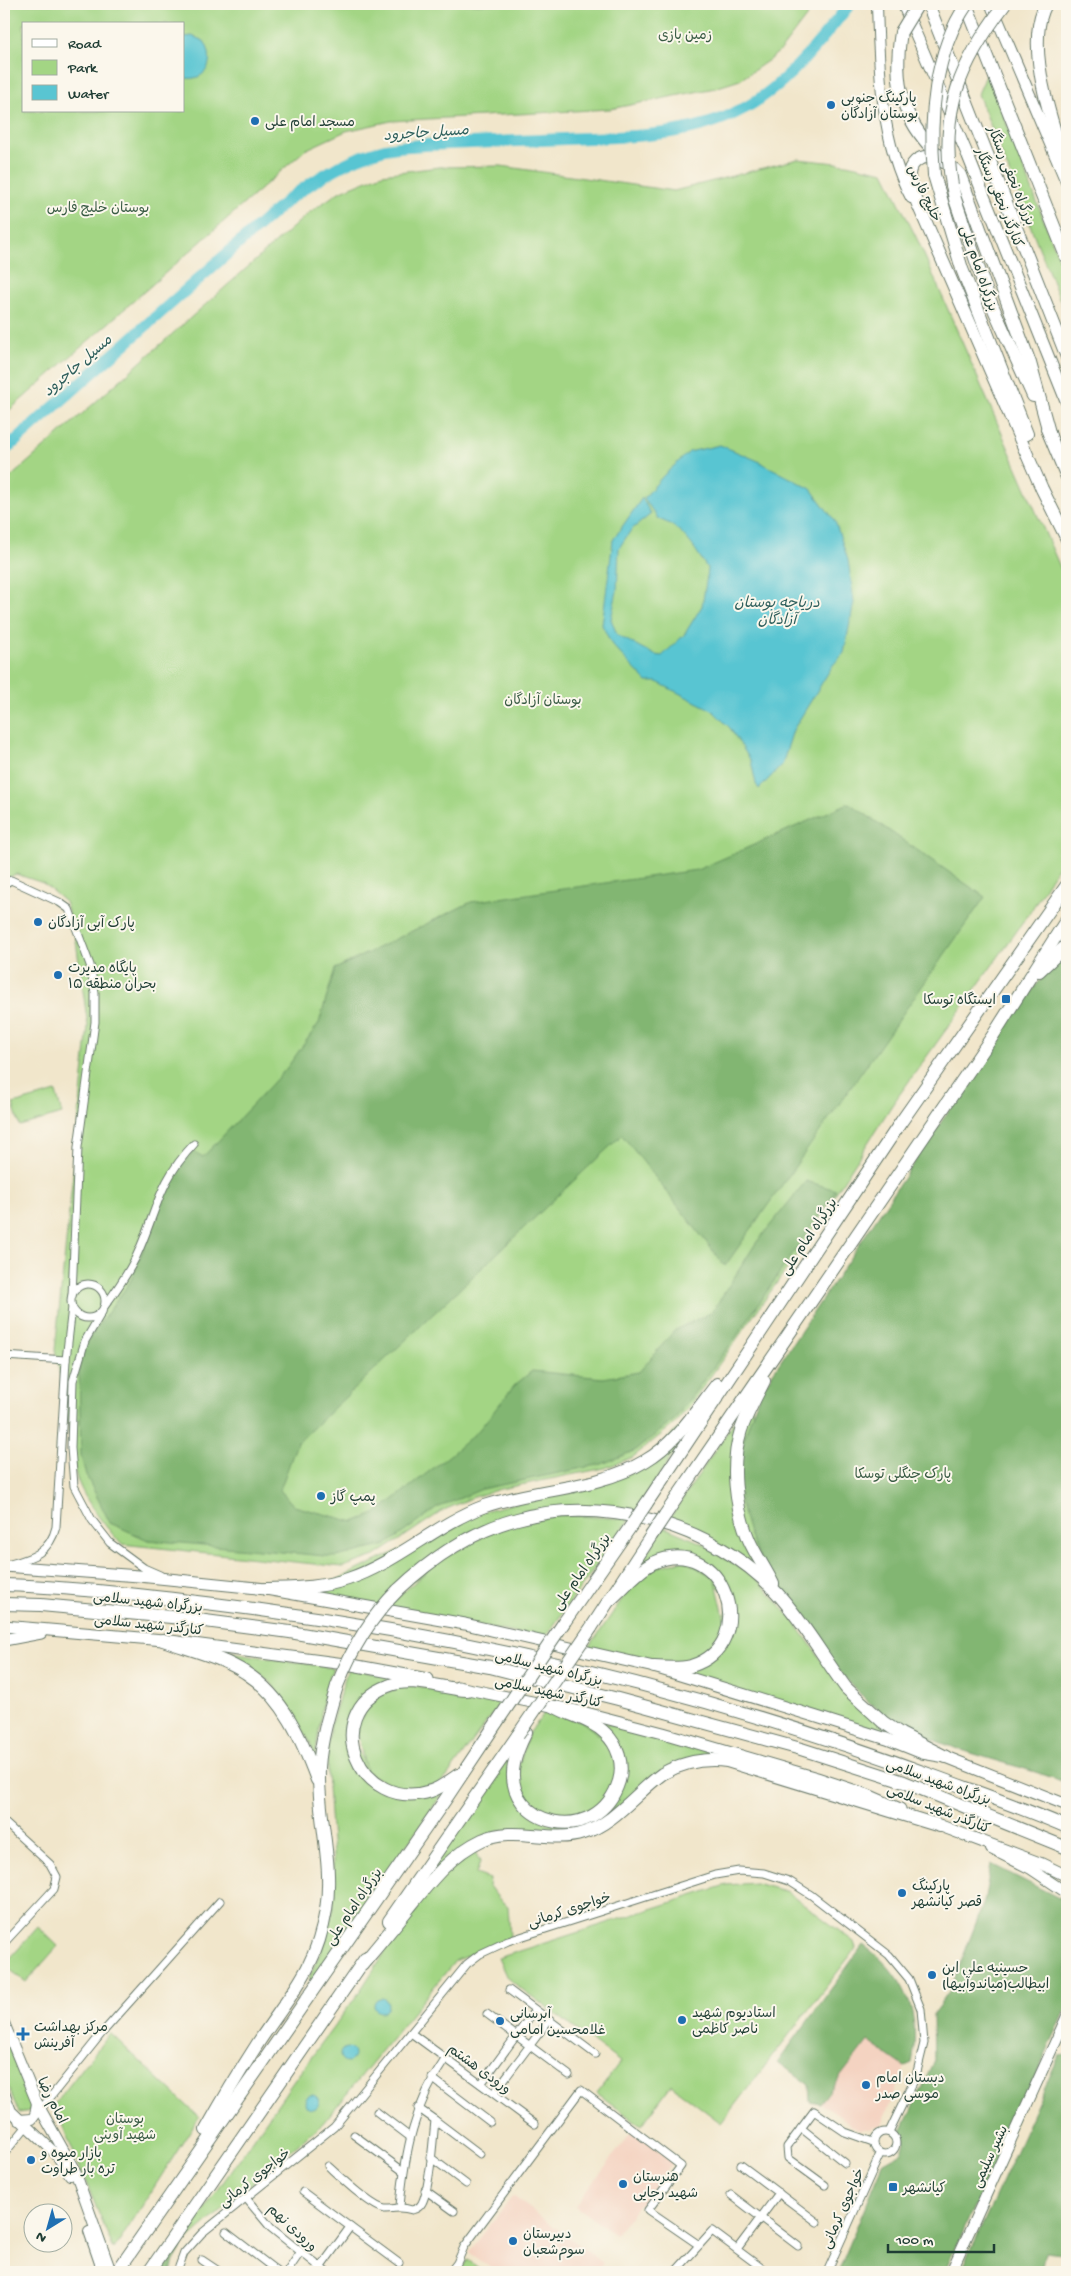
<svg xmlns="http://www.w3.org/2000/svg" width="1071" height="2276" viewBox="0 0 1071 2276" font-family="'Gochi Hand','Playpen Sans Arabic',sans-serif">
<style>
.built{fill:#f4d3c1}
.green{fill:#a3d584;stroke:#61895c;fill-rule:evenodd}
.forest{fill:#82b672;stroke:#507a53}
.water{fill:#59c5d2;stroke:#3c8183}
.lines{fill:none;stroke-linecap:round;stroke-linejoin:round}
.river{stroke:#59c5d2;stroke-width:12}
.street-casing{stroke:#687869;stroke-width:9}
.secondary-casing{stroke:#687869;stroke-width:12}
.primary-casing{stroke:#687869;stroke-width:13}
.highway-casing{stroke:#687869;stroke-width:14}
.street{stroke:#fff;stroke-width:7}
.secondary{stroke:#fff;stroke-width:10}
.primary{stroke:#fff;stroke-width:11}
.highway{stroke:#fff;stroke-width:12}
.highway-bridge-casing{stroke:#687869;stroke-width:14;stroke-linecap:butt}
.highway-bridge{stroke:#fff;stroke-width:12}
.poi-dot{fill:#1f6fb2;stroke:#fbf7ec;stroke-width:2}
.labels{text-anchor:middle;stroke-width:4;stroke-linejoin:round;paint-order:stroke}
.park-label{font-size:14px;fill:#395b44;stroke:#fbf7ec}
.poi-label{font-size:14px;fill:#1f3d34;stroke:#fbf7ec;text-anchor:start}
.street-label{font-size:14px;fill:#1f3d34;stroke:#fbf7ec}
.water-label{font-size:15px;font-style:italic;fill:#2e5f5c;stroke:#fbf7ec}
</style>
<rect width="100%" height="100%" fill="#fbf7ec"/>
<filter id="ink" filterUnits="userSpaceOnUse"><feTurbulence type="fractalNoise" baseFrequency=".02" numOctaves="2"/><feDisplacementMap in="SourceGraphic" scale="10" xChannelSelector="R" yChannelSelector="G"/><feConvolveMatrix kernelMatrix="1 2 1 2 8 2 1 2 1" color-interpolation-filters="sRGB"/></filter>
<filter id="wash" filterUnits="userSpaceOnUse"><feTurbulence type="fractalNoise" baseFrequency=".0096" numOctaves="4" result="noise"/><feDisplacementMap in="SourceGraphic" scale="20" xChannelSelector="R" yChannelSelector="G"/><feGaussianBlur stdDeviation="1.12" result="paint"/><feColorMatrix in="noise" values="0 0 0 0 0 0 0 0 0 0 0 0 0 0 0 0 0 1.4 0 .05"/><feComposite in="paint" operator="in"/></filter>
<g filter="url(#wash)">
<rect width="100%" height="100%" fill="#f1e6cb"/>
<g class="built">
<polygon points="868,2041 905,2067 882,2124 869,2129 858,2129 820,2103"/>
<polygon points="633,2130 673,2162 615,2235 575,2206"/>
<polygon points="513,2196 603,2263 596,2272 496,2272 469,2252"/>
</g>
<g class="green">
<path d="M4,4H816L781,50L769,60L740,80L715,88L610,109L391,121L346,131L305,150L4,415ZM24,24H184V111H24Z"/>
<polygon points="987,73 1067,280 1067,318 978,94"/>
<path d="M798,159L846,164L884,172L919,243L1067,583V851L1029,914L892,1105L795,1257L688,1408L673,1425L633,1457L605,1468L500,1489L474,1497L444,1510L375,1556L343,1567L121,1544C101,1521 69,1484 74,1452L55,1350L88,1026L75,934L65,902L43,883L16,874L4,880V483L310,212L339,192L382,174L440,167L501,166L674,191Z"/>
<polygon points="56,1092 62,1114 20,1126 13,1104"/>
<polygon points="751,1396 763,1571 668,1521"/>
<polygon points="710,1399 635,1512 493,1522 379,1606 302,1592 313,1591 480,1512 631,1473"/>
<polygon points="557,1515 630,1519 544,1639 387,1607 438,1561 495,1530"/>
<polygon points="664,1527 704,1544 758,1580 793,1620 838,1683 918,1748 664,1669 715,1654 731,1597 679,1555 627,1584"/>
<polygon points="683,1560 715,1578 726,1625 707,1655 669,1665 588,1649 631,1586 648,1570"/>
<polygon points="231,1652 333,1668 324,1693 315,1759 310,1742 272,1684"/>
<polygon points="348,1668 441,1685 386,1682 348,1733 380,1791 447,1787 312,1981 309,1978 326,1939 333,1909 333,1855 327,1773 328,1744 331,1724"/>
<polygon points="406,1685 440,1689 501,1702 446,1778 438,1784 395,1790 366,1771 356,1727 374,1697"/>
<polygon points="545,1712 581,1721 612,1745 618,1775 598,1810 562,1821 526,1803 516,1776 528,1735"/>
<polygon points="573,1714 723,1755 701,1756 583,1828 557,1832 499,1830 411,1898 513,1751 511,1784 547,1823 607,1808 621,1752"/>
<polygon points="474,1849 480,1862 476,1874 490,1879 489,1886 499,1899 508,1906 510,1937 455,1961 323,2123 185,2242 183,2240 293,2082 358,1994 412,1910 437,1878"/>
<polygon points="755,1883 788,1892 854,1942 856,1948 721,2123 671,2085 641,2126 597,2093 620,2062 507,1978 498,1958 726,1885"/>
<polygon points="38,1927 58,1946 26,1982 4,1965"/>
<polygon points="110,2033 199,2117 114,2250 54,2105"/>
<polygon points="4,2034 31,2103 30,2111 19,2113 4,2077"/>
<polygon points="468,2260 484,2272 458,2272"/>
</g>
<g class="forest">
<polygon points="849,803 985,897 725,1266 622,1135 297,1443 280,1490 294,1506 354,1522 375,1514 450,1455 478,1431 515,1385 532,1371 603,1378 639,1372 675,1330 712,1312 756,1243 806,1181 836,1190 736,1337 674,1420 636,1450 602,1464 482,1489 437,1508 386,1545 336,1557 148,1540 110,1523 86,1475 81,1457 79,1368 85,1344 130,1282 172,1178 193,1151 203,1157 286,1069 319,1023 335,969 471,902 697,870"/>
<path d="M1067,954V1783C1010,1761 946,1752 893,1720C850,1695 812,1635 784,1594C774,1579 762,1563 754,1546C748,1534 738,1497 738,1484C736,1452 750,1422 760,1392L1015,1012L1045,974Z"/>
<polygon points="991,1864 1067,1902 1067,2008 944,2272 838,2272 884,2162 902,2152 905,2141 901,2132 934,2060 933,2014 950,1991 984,1902"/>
<path d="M863,1945C906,1975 921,2012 912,2064L905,2067L868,2041L820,2103L810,2101L809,2085L778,2062Z"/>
<polygon points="1067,2055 1067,2213 1062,2253 1045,2251 1041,2272 961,2272 1059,2056"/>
<polygon points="183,2240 185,2242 174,2261 171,2272 161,2272"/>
</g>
<g class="water">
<path d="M192,36L204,41C216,59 208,82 184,78V37Z"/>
<path d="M720,445L756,460L811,489L835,521L848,560L854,602L844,653L833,665L793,730L782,765L759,789L756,784L751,761L730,728L712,710L657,682H647L612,645L602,625L613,540L642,498L651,514L631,530L619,548L617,591L611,619L617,635L655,655L662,656L684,635L702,606L708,570C695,548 683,527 658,519L644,498L663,476L689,452Z"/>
<circle cx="381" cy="2005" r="7"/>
<circle cx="347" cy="2055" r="7"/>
<circle cx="312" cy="2102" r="7"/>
</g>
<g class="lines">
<path class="river" d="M4,451L289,199C319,177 349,158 385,149C398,146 412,146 424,145C471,143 518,141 565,139C632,136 705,139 762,97C797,72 823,37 850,4"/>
</g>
</g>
<g filter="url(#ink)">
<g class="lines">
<defs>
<g id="street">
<polyline points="4,884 11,880 59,902 69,909 90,965 95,993 95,1022 78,1147 72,1296"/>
<circle cx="88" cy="1301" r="17"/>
<path d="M104,1307C116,1291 127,1275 136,1257C157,1212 157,1183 194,1144"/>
<polyline points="102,1312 85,1341 73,1381 71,1448 74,1486 92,1520 110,1543 144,1568 160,1575"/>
<polyline points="4,1356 66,1360"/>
<path d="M10,1564C33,1558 50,1552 56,1527L66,1360L72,1307"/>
<polyline points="4,1822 50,1864 57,1877 54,1889 4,1943"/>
<polyline points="509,1990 595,2054"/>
<polyline points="487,2014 569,2075"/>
<polyline points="411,2033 535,2124"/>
<polyline points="432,2078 490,2122"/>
<polyline points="481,2084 535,2010"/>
<polyline points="494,2093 549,2020"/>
<polyline points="41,2109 102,2033 220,1901"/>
<polyline points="377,2112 410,2137"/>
<polyline points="435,2120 480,2154"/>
<polyline points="801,2128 845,2163"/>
<circle cx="885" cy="2143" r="11"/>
<polyline points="354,2135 403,2171"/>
<polyline points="4,2154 26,2127"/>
<polyline points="430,2157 466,2184"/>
<polyline points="741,2165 817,2222"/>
<path d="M328,2166C339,2176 371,2207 385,2209C397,2209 399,2206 412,2210C416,2209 420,2207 422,2203C430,2188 433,2140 435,2120L418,2108"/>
<polyline points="825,2185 788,2158 787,2147 814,2111 845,2132 873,2142"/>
<polyline points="425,2190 454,2211"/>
<polyline points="303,2192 399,2263"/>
<polyline points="731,2195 798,2246"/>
<polyline points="246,2198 271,2228 326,2272"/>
<path d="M400,2206C405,2152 414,2104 446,2058"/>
<polyline points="226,2232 278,2272"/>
<polyline points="737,2249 779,2193"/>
<polyline points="202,2260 220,2272"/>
<polyline points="320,2268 350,2227"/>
<polyline points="177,2272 184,2253 202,2233 334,2127 467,1964 480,1954 508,1941 715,1875 739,1871 764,1873 789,1881 811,1895 889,1955 909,1979 921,2009 924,2043 916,2076 889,2132"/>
<polyline points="287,2272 300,2253"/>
<polyline points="450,2272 457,2263 464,2247 581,2090 681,2166 648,2210 699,2245"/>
<polyline points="675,2272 712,2231 767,2272"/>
<polyline points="827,2272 880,2154"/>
</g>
<g id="secondary">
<path d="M877,4C879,68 880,140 911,198"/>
<polyline points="991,1849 1031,1869 1067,1893"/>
<polyline points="4,2023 37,2103 75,2171 111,2272"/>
<polyline points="4,2093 11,2111 56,2154 70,2175"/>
<polyline points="19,2120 32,2119 35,2115 37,2103"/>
<polyline points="89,2231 103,2272"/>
<polyline points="951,2272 1067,2016"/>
</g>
<g id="primary">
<polyline points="903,4 968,156 1067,403"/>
<polyline points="991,4 1067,183"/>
<polyline points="4,1566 139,1576 266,1589 465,1624 654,1667 817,1717 887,1739 922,1753 946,1757 1067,1805"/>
<polyline points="4,1626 163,1640 352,1665 428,1679"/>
<polyline points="4,1640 41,1633"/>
<polyline points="458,1687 586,1713 663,1733 817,1778 868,1795 900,1809"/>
<polyline points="933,1823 1042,1864 1067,1876"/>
</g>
<g id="highway">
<polyline points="928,4 1067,357"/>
<polyline points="966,4 1067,259"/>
<path d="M1046,4C1023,45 1054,128 1067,170"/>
<path d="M901,32C893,82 901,118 937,154"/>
<polyline points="934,175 962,269 1027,434"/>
<polyline points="952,185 955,199 988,296 1033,396"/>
<polyline points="1047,429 1067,477"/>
<path d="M1050,436L1030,363L960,175C950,164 929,149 915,162C911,166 909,170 909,175C909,184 914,194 917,202L1042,489L1067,539"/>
<polyline points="1039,971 1067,945"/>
<path d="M764,1381C756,1397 747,1413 741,1430C730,1465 735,1507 749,1540C756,1556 766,1569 773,1584"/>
<polyline points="646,1504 901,1122 1067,885"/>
<polyline points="665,1515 992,1037 1067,919"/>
<path d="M4,1585C90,1588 176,1599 261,1610C492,1641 720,1697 939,1778C982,1794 1025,1809 1067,1827"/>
<path d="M266,1589C294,1588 322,1588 348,1579C398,1562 436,1524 485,1506C537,1488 597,1490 645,1461C676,1443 695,1412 717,1384"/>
<path d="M398,1590C473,1519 554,1495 655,1521C700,1533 745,1558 777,1593C803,1621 823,1657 846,1688L883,1722L901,1734L946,1757"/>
<path d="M610,1600C623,1589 637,1571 653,1563C723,1531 763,1644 691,1666C679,1669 666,1668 654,1667"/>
<polyline points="4,1604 41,1605 182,1618 290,1632 490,1667 618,1699 801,1749 904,1782 1067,1848"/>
<polyline points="565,1621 633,1523"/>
<polyline points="591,1628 651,1536"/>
<path d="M163,1640C190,1650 222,1657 246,1673C284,1697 302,1740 317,1780"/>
<path d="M526,1732C521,1742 516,1753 514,1764C502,1827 598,1849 619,1781C624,1764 618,1745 605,1733C592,1720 571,1716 555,1707"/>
<path d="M458,1775C449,1781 441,1788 431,1791C359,1814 318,1713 388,1686C412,1676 443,1689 467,1690"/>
<polyline points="389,1921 518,1735"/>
<path d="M362,1965C377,1947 393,1928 408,1909C429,1883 450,1855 482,1840C515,1825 550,1844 583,1833C614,1824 637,1792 662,1774C683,1762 704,1758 727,1761L940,1826"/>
<path d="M206,2130C222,2101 240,2071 258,2043C290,1994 316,1971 326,1910C334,1863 317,1815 319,1767C321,1739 329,1713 337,1686"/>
<polyline points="117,2272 445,1800 497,1722"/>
<polyline points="149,2272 365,1959"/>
</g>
</defs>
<use href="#street" class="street-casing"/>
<use href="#secondary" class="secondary-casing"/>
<use href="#primary" class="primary-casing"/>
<use href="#highway" class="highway-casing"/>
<use href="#street" class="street"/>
<use href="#secondary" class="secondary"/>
<use href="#primary" class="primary"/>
<use href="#highway" class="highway"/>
<defs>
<g id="highway-bridge">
<polyline points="901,32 918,4"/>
<path d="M934,175C929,119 934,52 967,4"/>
<path d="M952,185C939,111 961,62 1005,4"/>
<polyline points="633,1523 646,1504"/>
<polyline points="651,1536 665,1515"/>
<path d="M337,1686C351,1650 370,1618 398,1590"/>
<polyline points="497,1722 565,1621"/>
<polyline points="518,1735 591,1628"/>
</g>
</defs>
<use href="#highway-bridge" class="highway-bridge-casing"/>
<use href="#highway-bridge" class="highway-bridge"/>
</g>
</g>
<g class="poi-dot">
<circle cx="831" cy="105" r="5"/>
<circle cx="255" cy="121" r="5"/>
<circle cx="38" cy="922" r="5"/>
<circle cx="58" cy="975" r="5"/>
<rect x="1001" y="994" width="10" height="10" rx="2.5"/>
<circle cx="321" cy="1496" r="5"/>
<circle cx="902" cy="1893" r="5"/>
<circle cx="932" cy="1975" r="5"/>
<circle cx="682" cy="2020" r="5"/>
<circle cx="500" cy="2021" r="5"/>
<path d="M20.5 2026.5h5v5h5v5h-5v5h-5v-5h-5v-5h5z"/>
<circle cx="866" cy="2085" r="5"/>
<circle cx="31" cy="2160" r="5"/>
<circle cx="623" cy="2184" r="5"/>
<rect x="888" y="2182" width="10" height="10" rx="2.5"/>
<circle cx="513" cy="2241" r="5"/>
</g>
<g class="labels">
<g class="park-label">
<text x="685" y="39">زمین بازی</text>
<text x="98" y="212">بوستان خلیج فارس</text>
<text x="543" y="704">بوستان آزادگان</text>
<text x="903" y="1478">پارک جنگلی توسکا</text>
<text x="125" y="2123">بوستان<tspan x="125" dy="16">شهید آوینی</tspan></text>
</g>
<g class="poi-label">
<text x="841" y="102">پارکینگ جنوبی<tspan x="841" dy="16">بوستان آزادگان</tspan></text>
<text x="265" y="126">مسجد امام علی</text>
<text x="48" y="927">پارک آبی آزادگان</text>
<text x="68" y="972">پایگاه مدیرت<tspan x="68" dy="16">بحران منطقه ۱۵</tspan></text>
<text x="996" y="1004" text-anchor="end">ایستگاه توسکا</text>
<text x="331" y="1501">پمپ گاز</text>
<text x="912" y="1890">پارکینگ<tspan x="912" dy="16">قصر کیانشهر</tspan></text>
<text x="942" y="1972">حسینیه علی ابن<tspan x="942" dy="16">ابیطالب(میاندوآبیها)</tspan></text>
<text x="692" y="2017">استادیوم شهید<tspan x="692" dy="16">ناصر کاظمی</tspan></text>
<text x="510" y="2018">آبرسانی<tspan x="510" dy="16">غلامحسین امامی</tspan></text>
<text x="34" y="2031">مرکز بهداشت<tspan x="34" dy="16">آفرینش</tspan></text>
<text x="876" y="2082">دبستان امام<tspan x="876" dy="16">موسی صدر</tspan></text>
<text x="41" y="2157">بازار میوه و<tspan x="41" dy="16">تره‌ بار طراوت</tspan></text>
<text x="633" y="2181">هنرستان<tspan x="633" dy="16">شهید رجایی</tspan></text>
<text x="903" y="2192">کیانشهر</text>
<text x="523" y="2238">دبیرستان<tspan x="523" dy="16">سوم‌شعبان</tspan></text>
</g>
<g class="street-label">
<text transform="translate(1012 175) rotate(68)" y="5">بزرگراه نجفی رستگار</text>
<text transform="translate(925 193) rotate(64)" y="5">خلیج فارس</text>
<text transform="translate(1000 197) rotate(68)" y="5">کنارگذر نجفی رستگار</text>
<text transform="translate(980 268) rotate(71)" y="5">بزرگراه امام علی</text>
<text transform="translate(808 1236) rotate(-56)" y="5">بزرگراه امام علی</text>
<text transform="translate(581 1571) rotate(-55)" y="5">بزرگراه امام علی</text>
<text transform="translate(148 1601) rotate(6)" y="5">بزرگراه شهید سلامی</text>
<text transform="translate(149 1624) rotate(6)" y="5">کنارگذر شهید سلامی</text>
<text transform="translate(549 1667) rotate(14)" y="5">بزرگراه شهید سلامی</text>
<text transform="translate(549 1691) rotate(12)" y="5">کنارگذر شهید سلامی</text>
<text transform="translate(939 1781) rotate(20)" y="5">بزرگراه شهید سلامی</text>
<text transform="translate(939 1808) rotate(22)" y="5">کنارگذر شهید سلامی</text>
<text transform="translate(353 1906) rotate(-56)" y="5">بزرگراه امام علی</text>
<text transform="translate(569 1909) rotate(-18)" y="5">خواجوی کرمانی</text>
<text transform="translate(480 2068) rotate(36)" y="5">ورودی هشتم</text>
<text transform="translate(53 2100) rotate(63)" y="5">امام رضا</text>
<text transform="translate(989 2156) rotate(-65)" y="5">بشیر سلیمی</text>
<text transform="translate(254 2177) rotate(-38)" y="5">خواجوی کرمانی</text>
<text transform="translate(842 2208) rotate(-66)" y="5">خواجوی کرمانی</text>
<text transform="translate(293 2227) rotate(43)" y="5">ورودی نهم</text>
</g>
<g class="water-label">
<text transform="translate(426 132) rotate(-4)" y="5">مسیل جاجرود</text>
<text transform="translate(77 365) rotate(-41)" y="5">مسیل جاجرود</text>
<text x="777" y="607">دریاچه بوستان<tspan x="777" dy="17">آزادگان</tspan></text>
</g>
</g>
<rect width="1071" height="2276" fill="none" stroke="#fbf7ec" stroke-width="20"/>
<rect x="22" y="22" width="162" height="90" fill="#fbf7ec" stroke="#a3ada2"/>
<rect x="32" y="39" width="25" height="8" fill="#ffffff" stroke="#a3ada2"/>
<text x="68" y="48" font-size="15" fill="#1f3d34">Road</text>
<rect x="32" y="60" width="25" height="15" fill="#a3d584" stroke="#a3ada2"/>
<text x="68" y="72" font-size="15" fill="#1f3d34">Park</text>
<rect x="32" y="85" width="25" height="15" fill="#59c5d2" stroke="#a3ada2"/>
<text x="68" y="98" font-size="15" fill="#1f3d34">Water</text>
<g transform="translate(48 2228) rotate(217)"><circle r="24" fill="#fbf7ec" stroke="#a3ada2"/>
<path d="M0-4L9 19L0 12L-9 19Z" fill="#1f6fb2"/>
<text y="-8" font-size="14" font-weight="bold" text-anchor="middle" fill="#1f3d34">N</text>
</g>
<path d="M888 2244v8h106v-8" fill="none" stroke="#1f3d34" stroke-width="2.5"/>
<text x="896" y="2244" font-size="15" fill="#1f3d34" stroke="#fbf7ec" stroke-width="4" paint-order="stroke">100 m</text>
</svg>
